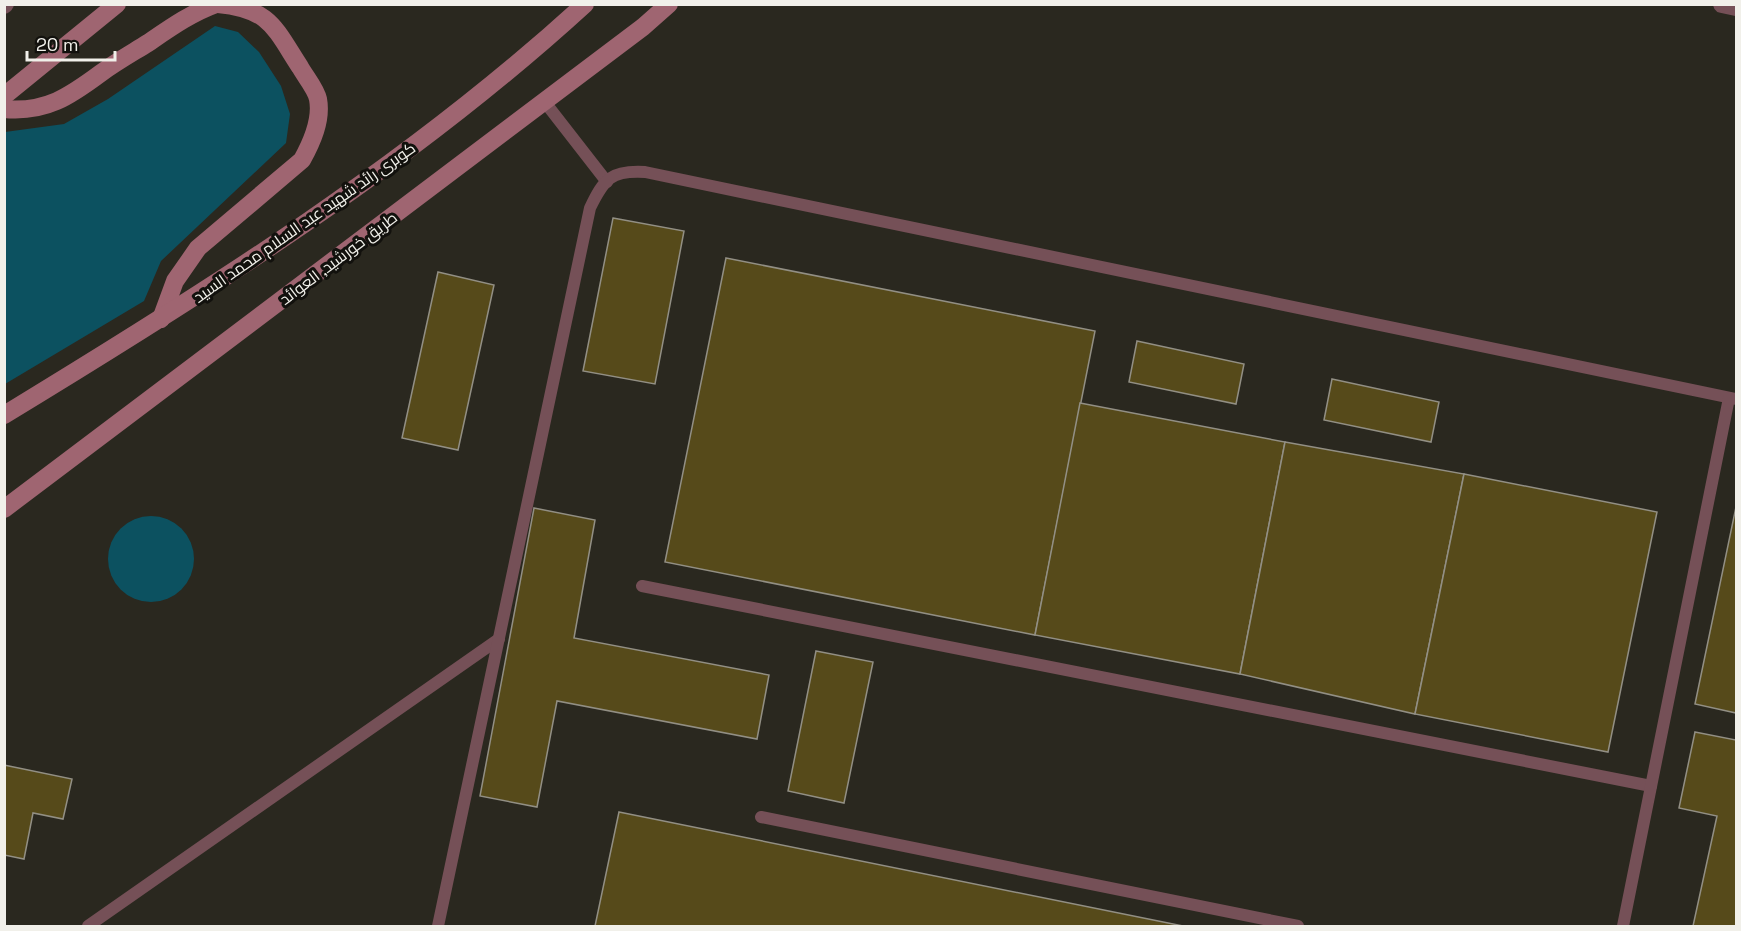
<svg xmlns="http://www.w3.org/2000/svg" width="1741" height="931" viewBox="0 0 1741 931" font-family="'Space Grotesk',Cairo,sans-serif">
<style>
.water{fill:#0c5160}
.building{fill:#564a1a;stroke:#928f84;stroke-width:1.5}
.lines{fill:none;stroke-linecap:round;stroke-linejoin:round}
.service{stroke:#755057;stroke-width:12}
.tertiary{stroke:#755057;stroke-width:18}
.secondary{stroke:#9f6571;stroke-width:18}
.labels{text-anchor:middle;stroke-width:6;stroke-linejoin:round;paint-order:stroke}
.street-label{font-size:16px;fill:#f1f0ea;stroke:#12110d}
</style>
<rect width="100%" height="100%" fill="#2a281f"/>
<g class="water">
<polygon points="215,26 238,32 259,52 281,86 290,114 286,143 161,261 144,301 5,384 5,132 64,124 108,99"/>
<circle cx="151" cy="559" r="43"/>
</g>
<g class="building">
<polygon points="613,218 684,231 655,384 583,371"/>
<polygon points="726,258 1095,331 1035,635 665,562"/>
<polygon points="438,272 494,285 458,450 402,438"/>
<polygon points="1137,341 1244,364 1236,404 1129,382"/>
<polygon points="1332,379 1439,402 1431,442 1324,420"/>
<polygon points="1080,403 1285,442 1240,674 1035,635"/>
<polygon points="1285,442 1464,474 1415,714 1240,674"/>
<polygon points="1464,474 1657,512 1608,752 1415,714"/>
<polygon points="1736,507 1736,713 1695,704"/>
<polygon points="534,508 595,520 574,638 769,675 757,739 557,701 537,807 480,796"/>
<polygon points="816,651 873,662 844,803 788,791"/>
<polygon points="1695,732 1736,740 1736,926 1693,926 1717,816 1679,808"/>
<polygon points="4,765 72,779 63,819 33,813 24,859 4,855"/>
<polygon points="619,812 1183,926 595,926"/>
</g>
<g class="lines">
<g class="service">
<polyline points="544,101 607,182"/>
<polyline points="642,586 1651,786"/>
<polyline points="761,817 1298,926"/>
<polyline points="88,926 499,639"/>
<path d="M438,926L590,208C604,179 611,170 645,172L1736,399"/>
<polyline points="1623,926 1729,398"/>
</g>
<g class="tertiary">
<polyline points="1722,4 1736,7"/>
<polyline points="4,5 5,4"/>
</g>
<g class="secondary">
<polyline points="4,96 117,4"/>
<path d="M4,109C46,113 70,96 101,73C116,62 132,53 148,43C170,28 191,13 216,4"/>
<path d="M161,319L175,281L198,248L302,160C312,142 322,120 318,99C316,89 305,76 300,67C274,27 270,9 218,4"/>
<path d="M4,415C208,291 409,165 585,4"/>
<polyline points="4,509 643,27 669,4"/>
</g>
</g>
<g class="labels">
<g class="street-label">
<text transform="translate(304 222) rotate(-35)" y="6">كوبرى رائد شهيد عبد السلام محمد السيد</text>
<text transform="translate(338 258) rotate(-37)" y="6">طريق خورشيد, العوائد</text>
</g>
</g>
<rect width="1741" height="931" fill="none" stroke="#f1f0ea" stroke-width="12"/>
<path d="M27 51v9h88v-9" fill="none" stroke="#f1f0ea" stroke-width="3"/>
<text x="36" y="51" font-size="18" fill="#f1f0ea" stroke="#12110d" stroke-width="4.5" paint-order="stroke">20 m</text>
</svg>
